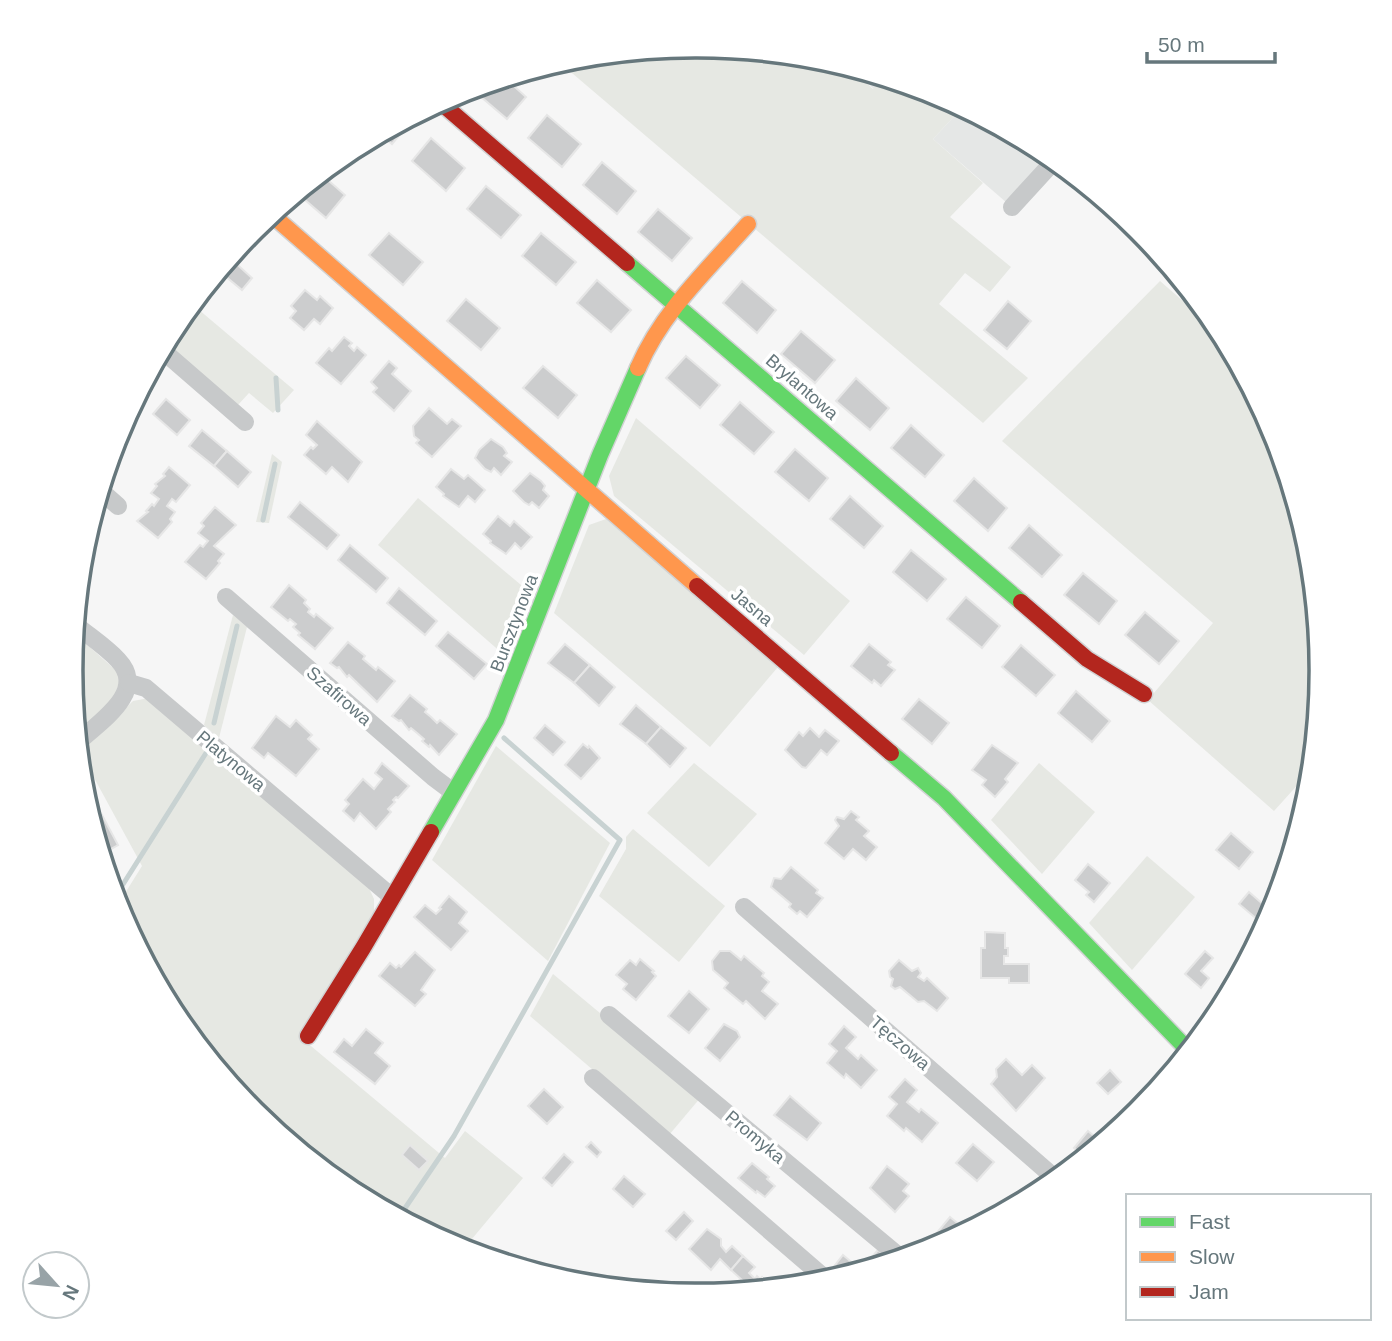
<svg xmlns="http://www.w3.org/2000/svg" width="1392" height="1341" viewBox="0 0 1392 1341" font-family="Helvetica,sans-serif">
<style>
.built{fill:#e5e7e6}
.green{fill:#e6e8e3}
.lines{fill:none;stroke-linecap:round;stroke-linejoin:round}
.stream{stroke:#c8d2d2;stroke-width:5}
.building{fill:#cccdce;stroke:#e6e6e6;stroke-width:2}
.fast-casing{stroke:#d1d2d3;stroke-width:19}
.slow-casing{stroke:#d1d2d3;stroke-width:19}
.jam-casing{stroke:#d1d2d3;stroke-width:19}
.street{stroke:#c7c9ca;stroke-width:18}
.fast{stroke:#63d668;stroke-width:16}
.slow{stroke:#ff974d;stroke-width:16}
.jam{stroke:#b3261e;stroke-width:16}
.labels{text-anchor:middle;stroke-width:7;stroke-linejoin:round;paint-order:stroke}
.street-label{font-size:18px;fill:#66777c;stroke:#fff}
.rim{fill:none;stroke:#66777c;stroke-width:3.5}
</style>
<rect width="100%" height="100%" fill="#f6f6f6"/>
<g class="built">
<polygon points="849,67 884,77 874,89"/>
<polygon points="962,108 1051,157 1007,203 933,139"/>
</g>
<g class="green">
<polygon points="696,46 818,58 849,67 873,89 884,77 936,93 962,108 933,139 983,183 950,217 1011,267 990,292 965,273 939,304 1028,378 983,423 559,62 574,57"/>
<polygon points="1160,281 1222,335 1274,432 1309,549 1321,671 1311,770 1274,811 1148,700 1213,623 1002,441"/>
<polygon points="192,304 294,390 273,413 249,393 237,406 166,343 177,323"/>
<polygon points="636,418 850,601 804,655 614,496 609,476"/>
<polygon points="272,454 282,462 269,523 256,522"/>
<polygon points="418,498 527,590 503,654 378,545"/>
<polygon points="606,519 778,667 710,747 554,613 589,525"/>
<polygon points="233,615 247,627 219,738 204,725"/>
<polygon points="75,634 120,674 121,689 77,736 71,670"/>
<polygon points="149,698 368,886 374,899 374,912 299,1036 445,1158 465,1131 523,1178 466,1246 473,1253 456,1248 348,1190 254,1112 176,1017 117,906 142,866 80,752 133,701"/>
<polygon points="496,746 610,843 548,961 432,860"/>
<polygon points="694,763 757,814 709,867 647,813"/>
<polygon points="1039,763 1095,812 1042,874 991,820"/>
<polygon points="633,829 725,906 679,962 599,896 626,849 626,837"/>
<polygon points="1147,856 1195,897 1132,970 1089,923"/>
<polygon points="553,974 701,1097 669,1135 530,1016"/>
</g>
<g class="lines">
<g class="stream">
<polyline points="276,378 278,410"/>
<polyline points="263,520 275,464"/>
<polyline points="214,723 237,626"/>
<polyline points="115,897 206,753"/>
<polyline points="399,1217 454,1136 620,840 504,738"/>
</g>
</g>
<g class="building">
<polygon points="505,78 526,97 507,119 473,90"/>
<polygon points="547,115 581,144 562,167 528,138"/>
<polygon points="408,119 411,121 392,144 380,134"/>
<polygon points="431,138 465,168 446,191 412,161"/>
<polygon points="602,162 636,191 617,214 583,185"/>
<polygon points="321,174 345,195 326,218 297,193"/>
<polygon points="486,186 521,215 501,238 467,209"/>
<polygon points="658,209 692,238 672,261 638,232"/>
<polygon points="389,233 423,262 403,285 369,255"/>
<polygon points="541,233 576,262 556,285 522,256"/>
<polygon points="230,258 252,278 242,290 225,276 212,292 206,287"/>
<polygon points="597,280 631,310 611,332 577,303"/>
<polygon points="742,281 776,310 757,333 723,303"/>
<polygon points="305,290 317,300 320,296 333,308 320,324 314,319 304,330 290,318 296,311 291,306"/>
<polygon points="466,299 500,328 481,350 447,321"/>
<polygon points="1008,301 1031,321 1007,349 984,330"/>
<polygon points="801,331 835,360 815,383 781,354"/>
<polygon points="344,337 352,343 349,346 354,351 357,347 366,355 341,384 316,363 329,348 332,351"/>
<polygon points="686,356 720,385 700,408 666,378"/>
<polygon points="389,361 397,368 392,374 411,391 394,411 373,392 377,388 371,382"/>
<polygon points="543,366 577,395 558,418 523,388"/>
<polygon points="856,378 889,408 870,430 836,401"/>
<polygon points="166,399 190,420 177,435 153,414"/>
<polygon points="740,402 774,432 754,454 720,425"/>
<polygon points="429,408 447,424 452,419 461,426 432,457 416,443 419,440 414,436 413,426"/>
<polygon points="317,421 362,462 348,482 332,467 326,474 304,455 311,447 313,449 317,445 306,435"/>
<polygon points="911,425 944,455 925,477 891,448"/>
<polygon points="202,430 227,451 214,466 189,446"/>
<polygon points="491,439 503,447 507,453 504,456 512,462 501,475 494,468 491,472 485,469 475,458 479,450"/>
<polygon points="115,443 123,449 108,467"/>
<polygon points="795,449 828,478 809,501 775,472"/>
<polygon points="227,451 251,472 238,487 214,466"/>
<polygon points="169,467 190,485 176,502 172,499 167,506 175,512 170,519 172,522 158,538 137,521 148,512 146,511 152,504 154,506 159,499 151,493 157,486 155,484 165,476 163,474"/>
<polygon points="451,469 464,479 468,475 485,490 475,502 468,496 459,507 443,496 444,494 436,487"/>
<polygon points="530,473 541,481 545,486 543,490 549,496 539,508 532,502 529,505 524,502 513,491"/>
<polygon points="974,478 1007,508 988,531 954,501"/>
<polygon points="850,496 883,526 864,548 830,519"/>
<polygon points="300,502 339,535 327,549 288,517"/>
<polygon points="215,507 236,525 214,546 224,554 218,561 220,563 206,579 185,562 200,545 203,547 208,541 198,533 204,526 201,523"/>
<polygon points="498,516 510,526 514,521 532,537 521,549 515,543 506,554 490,543 491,541 483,534"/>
<polygon points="1029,525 1062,555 1042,577 1009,548"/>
<polygon points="350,545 388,578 376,592 338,560"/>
<polygon points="911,550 946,579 927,601 893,572"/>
<polygon points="1083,573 1117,601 1099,624 1064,595"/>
<polygon points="289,585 306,600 304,603 310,609 308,612 314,617 316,614 333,628 315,649 298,635 300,633 293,627 296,624 290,619 288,621 271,607"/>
<polygon points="399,588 437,621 425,635 387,603"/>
<polygon points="966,597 1000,626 982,648 947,619"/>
<polygon points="1145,612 1179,641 1159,664 1125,635"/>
<polygon points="448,632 487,664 474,679 436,646"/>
<polygon points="348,642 365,656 363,659 376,670 378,667 395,681 377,702 349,675 347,677 339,667 337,668 330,663"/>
<polygon points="565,644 590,665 574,683 548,663"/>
<polygon points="869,644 891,662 888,665 895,670 881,686 874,680 872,683 851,666"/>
<polygon points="1021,645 1055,675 1036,696 1002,667"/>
<polygon points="590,665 615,687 599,706 574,683"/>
<polygon points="1076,691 1110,721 1092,742 1058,713"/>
<polygon points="410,695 427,709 425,712 431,717 437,723 440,720 457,734 439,755 430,745 429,747 422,741 424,739 417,733 411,728 409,730 401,720 399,721 392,716"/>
<polygon points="919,699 949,723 932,744 902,719"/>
<polygon points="636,705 661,727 646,744 620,724"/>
<polygon points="276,716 290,727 296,720 312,735 308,739 319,749 296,776 268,753 264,758 252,748"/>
<polygon points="545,725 565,742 553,755 534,738"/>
<polygon points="661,727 686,748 670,767 646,744"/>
<polygon points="810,728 819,737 825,730 839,741 827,755 821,750 806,768 802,767 785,750 799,732 803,736"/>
<polygon points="583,744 588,748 589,746 600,758 581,779 565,765"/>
<polygon points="992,745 1018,763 1005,779 1008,782 995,797 982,785 986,780 972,770"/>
<polygon points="382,763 409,786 398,798 396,797 393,800 395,802 388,809 391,812 376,829 360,813 354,821 343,811 349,804 345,800 363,779 374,789 382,779 375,773"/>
<polygon points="851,811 859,817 856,820 869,831 864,836 877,847 866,860 853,849 844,859 825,843 839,826 835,820 837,817 844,819"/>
<polygon points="102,815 118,845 102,854 92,821"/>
<polygon points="1231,833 1253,852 1239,869 1216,850"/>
<polygon points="1088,864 1110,883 1094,902 1086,895 1089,892 1075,880"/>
<polygon points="791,867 818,890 816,893 823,898 807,917 800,911 797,914 789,907 791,904 771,887 774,878 781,879"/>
<polygon points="1249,892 1272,912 1265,926 1239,904"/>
<polygon points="449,896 467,912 459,923 468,931 451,950 414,917 425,905 436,914 441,909 439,908"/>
<polygon points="985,932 1005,933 1005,948 1008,948 1008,956 1004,956 1004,964 1029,964 1029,983 1009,983 1009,978 981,978 981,948 985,948"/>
<polygon points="720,951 730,951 741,960 744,956 764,973 762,976 769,982 762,991 778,1004 765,1019 746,1001 743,1004 724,988 728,983 713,970 712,961"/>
<polygon points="1205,951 1213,958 1201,971 1209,978 1201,988 1185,974"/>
<polygon points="415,952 435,970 421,990 426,994 415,1006 379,976 390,963 396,968 399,965 401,967"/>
<polygon points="640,959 654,971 652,972 656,976 636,1000 623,989 627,984 616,975 630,960 636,965"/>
<polygon points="899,960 912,971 918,968 921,973 918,977 924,981 927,978 948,998 937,1011 924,1001 918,1002 900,987 895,989 891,986 893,979 890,977 889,971"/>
<polygon points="689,991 709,1009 689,1033 668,1016"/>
<polygon points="724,1024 737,1031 740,1037 720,1061 705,1048"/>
<polygon points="844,1026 856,1037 846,1048 858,1059 861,1055 877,1070 861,1088 846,1074 844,1078 827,1063 837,1051 829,1044"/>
<polygon points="366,1029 383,1043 375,1053 390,1066 375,1084 334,1052 344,1039 352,1046"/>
<polygon points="1006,1059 1022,1075 1032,1065 1045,1078 1016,1111 991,1084 997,1077 996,1069"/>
<polygon points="1110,1070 1121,1082 1108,1094 1097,1083"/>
<polygon points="905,1079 917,1090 907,1102 919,1112 921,1109 938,1123 922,1142 906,1128 904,1131 887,1116 897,1104 889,1097"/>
<polygon points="544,1089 563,1107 547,1124 528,1106"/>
<polygon points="790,1096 821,1123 807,1140 774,1115"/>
<polygon points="1088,1131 1101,1142 1084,1157 1074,1148"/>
<polygon points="591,1142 601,1152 597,1157 586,1147"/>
<polygon points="973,1144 994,1162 977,1181 956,1163"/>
<polygon points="410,1145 428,1161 419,1170 402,1155"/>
<polygon points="564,1154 573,1162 552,1186 543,1178"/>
<polygon points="752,1163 769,1177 767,1179 775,1186 765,1197 757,1191 756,1193 738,1178"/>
<polygon points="887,1166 909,1184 903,1191 909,1196 895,1212 870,1188"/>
<polygon points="624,1176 645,1194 633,1207 613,1189"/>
<polygon points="684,1212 693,1221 676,1240 666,1231"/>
<polygon points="950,1217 967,1231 945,1243 935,1235"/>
<polygon points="707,1229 721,1239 721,1246 726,1252 732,1246 743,1256 731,1270 720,1259 711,1270 689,1249"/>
<polygon points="878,1250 891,1261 871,1267 866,1264"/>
<polygon points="843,1255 855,1265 843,1276 834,1279 828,1274"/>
<polygon points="743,1256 755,1267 749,1273 755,1279 757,1276 760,1279 762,1277 770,1288 734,1292 733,1290 742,1280 731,1270"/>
<polygon points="526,1258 533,1264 535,1261 547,1271 543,1274 519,1267"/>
</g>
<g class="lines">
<defs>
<g id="fast">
<polyline points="627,263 1021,602"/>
<polyline points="891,753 944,798 1189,1051"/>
<polyline points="431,832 496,720 600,455 638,368"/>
</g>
<g id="slow">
<polyline points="271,214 697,586"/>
<path d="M638,368C662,312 708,269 748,224"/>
</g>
<g id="jam">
<polyline points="440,102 627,263"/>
<polyline points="697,586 891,753"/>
<polyline points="1021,602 1087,659 1144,694"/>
<polyline points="308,1036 363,948 431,832"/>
</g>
</defs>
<use href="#fast" class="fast-casing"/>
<use href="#slow" class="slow-casing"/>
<use href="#jam" class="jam-casing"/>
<g class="street">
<polyline points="1012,207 1055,160"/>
<polyline points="162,350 245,422"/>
<polyline points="101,491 118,506"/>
<polyline points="226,597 433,777 453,792"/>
<path d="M76,625C89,636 106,647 118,660C148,692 99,722 78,742"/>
<polyline points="129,683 146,688 392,897"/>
<polyline points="744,907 1056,1179"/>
<polyline points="609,1015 901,1258"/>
<polyline points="593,1078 828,1281"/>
</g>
<use href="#fast" class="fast"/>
<use href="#slow" class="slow"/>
<use href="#jam" class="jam"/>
</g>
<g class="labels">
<g class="street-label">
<text transform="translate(802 387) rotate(41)" y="6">Brylantowa</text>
<text transform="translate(752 607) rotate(40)" y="6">Jasna</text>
<text transform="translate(514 623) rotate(-69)" y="6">Bursztynowa</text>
<text transform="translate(339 696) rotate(41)" y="6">Szafirowa</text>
<text transform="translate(231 761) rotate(40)" y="6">Platynowa</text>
<text transform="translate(900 1043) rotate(41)" y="6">Tęczowa</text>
<text transform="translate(755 1137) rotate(40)" y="6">Promyka</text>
</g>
</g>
<path d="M0 0H1392V1341H0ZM695 58H697A612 612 0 0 1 1309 670V671A612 612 0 0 1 697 1283H695A612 612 0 0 1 83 671V670A612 612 0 0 1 695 58Z" fill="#fff" fill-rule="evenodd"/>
<path class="rim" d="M695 58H697A612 612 0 0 1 1309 670V671A612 612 0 0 1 697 1283H695A612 612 0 0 1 83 671V670A612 612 0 0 1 695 58Z"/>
<rect x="1126" y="1194" width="245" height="126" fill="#ffffff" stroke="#c2c9cb" stroke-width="2"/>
<rect x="1140" y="1217" width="35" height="10" fill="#63d668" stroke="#c2c9cb" stroke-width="2"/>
<text x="1189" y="1229" font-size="21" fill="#66777c">Fast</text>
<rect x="1140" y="1252" width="35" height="10" fill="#ff974d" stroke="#c2c9cb" stroke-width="2"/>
<text x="1189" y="1264" font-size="21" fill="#66777c">Slow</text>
<rect x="1140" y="1287" width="35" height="10" fill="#b3261e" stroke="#c2c9cb" stroke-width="2"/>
<text x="1189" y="1299" font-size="21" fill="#66777c">Jam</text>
<g transform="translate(56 1285) rotate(117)"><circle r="33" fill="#ffffff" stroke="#c2c9cb" stroke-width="2"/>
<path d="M0-5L12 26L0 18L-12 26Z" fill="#98a3a7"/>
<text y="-10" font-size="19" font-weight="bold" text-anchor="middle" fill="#66777c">N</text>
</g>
<path d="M1147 52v10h128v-10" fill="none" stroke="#66777c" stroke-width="3.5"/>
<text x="1158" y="52" font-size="21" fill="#66777c" stroke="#ffffff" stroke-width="5" paint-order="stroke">50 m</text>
</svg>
